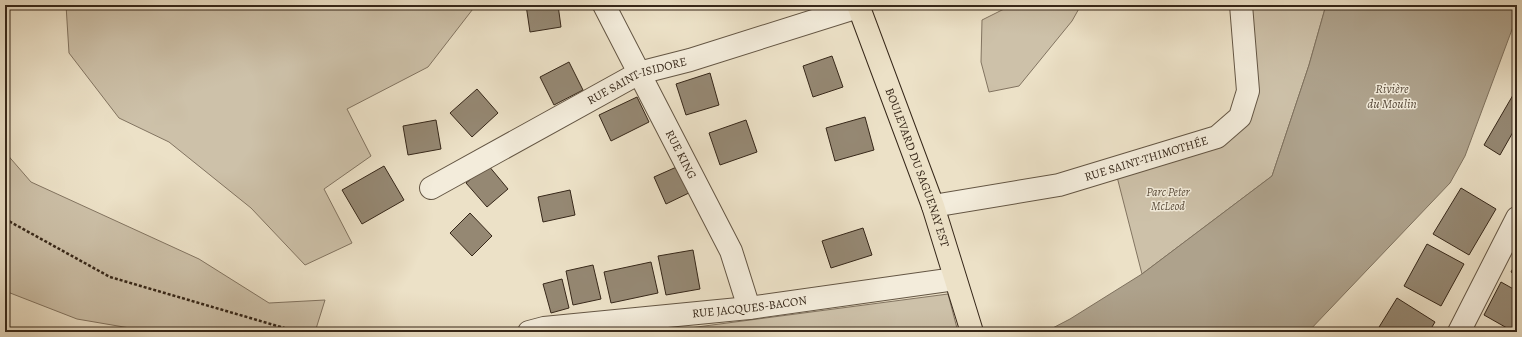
<svg xmlns="http://www.w3.org/2000/svg" width="1522" height="337" viewBox="0 0 1522 337" font-family="Alegreya,serif">
<style>
.green{fill:#cdc1a9;stroke:#827461}
.water{fill:#aea28c;stroke:#7e715e}
.building{fill:#958873;stroke:#362719}
.lines{fill:none;stroke-linecap:round;stroke-linejoin:round}
.minor-casing{stroke:#645644;stroke-width:24}
.major-casing{stroke:#362719;stroke-width:24}
.path{stroke:#362719;stroke-width:2.5;stroke-dasharray:3 2;stroke-linecap:butt}
.minor{stroke:#f3ecdb;stroke-width:22}
.major{stroke:#ece1c7;stroke-width:22}
.labels{text-anchor:middle;stroke-width:3;stroke-linejoin:round;paint-order:stroke}
.street-label{font-size:12px;fill:#362719;stroke:#f3ecdb}
.park-label{font-size:12px;font-style:italic;fill:#5c4e3d;stroke:#f3ecdb}
.water-label{font-size:13px;font-style:italic;fill:#5a4c3c;stroke:#f3ecdb}
</style>
<rect width="100%" height="100%" fill="#ece1c7"/>
<filter id="stains"><feTurbulence type="fractalNoise" baseFrequency=".005" numOctaves="4"/><feColorMatrix values="0 0 0 0 .2 0 0 0 0 .09 0 0 0 0 .02 0 0 0 .5 -.17"/></filter>
<radialGradient id="worn" r=".72"><stop offset=".6" stop-color="#630" stop-opacity="0"/><stop offset="1" stop-color="#630" stop-opacity=".3"/></radialGradient>
<g class="green">
<polygon points="66,5 476,5 428,67 347,109 371,156 324,189 352,243 305,265 251,208 169,142 119,118 69,53"/>
<polygon points="1012,5 1081,5 1072,21 1019,86 989,92 981,62 982,20"/>
<polygon points="1241,5 1326,5 1309,65 1272,176 1142,274 1115,169 1240,117"/>
<polygon points="5,152 31,182 199,259 269,303 325,300 315,332 153,332 77,319 5,291"/>
<polygon points="948,294 958,332 659,332"/>
</g>
<polygon class="water" points="1326,5 1517,5 1517,16 1465,156 1450,183 1308,332 1045,332 1070,319 1142,274 1272,176 1309,65"/>
<g class="building">
<polygon points="526,5 558,5 561,27 530,32"/>
<polygon points="832,56 843,87 813,97 803,66"/>
<polygon points="569,62 583,90 554,105 540,77"/>
<polygon points="710,73 719,105 686,115 676,84"/>
<polygon points="477,89 498,113 472,137 450,113"/>
<polygon points="1513,95 1517,98 1517,125 1500,155 1484,145"/>
<polygon points="637,97 649,122 611,141 599,115"/>
<polygon points="865,117 874,150 835,161 826,128"/>
<polygon points="436,120 441,149 408,155 403,126"/>
<polygon points="746,120 757,152 720,165 709,133"/>
<polygon points="488,165 508,189 487,207 466,183"/>
<polygon points="681,165 693,191 666,204 654,177"/>
<polygon points="384,166 404,200 362,224 342,190"/>
<polygon points="1461,188 1496,209 1469,255 1433,234"/>
<polygon points="570,190 575,215 543,222 538,197"/>
<polygon points="470,213 492,236 472,256 450,233"/>
<polygon points="863,228 872,255 831,268 822,241"/>
<polygon points="1427,244 1464,264 1441,306 1404,286"/>
<polygon points="693,250 700,289 666,295 658,256"/>
<polygon points="1517,261 1517,276 1511,272"/>
<polygon points="651,262 658,293 611,303 604,272"/>
<polygon points="593,265 601,299 573,305 566,271"/>
<polygon points="562,279 569,308 551,313 543,284"/>
<polygon points="1501,282 1517,291 1517,332 1514,332 1484,315"/>
<polygon points="1397,298 1435,322 1429,332 1376,332"/>
</g>
<g class="lines">
<defs>
<g id="minor">
<path id="s1" d="M604,5L731,251L749,308"/>
<path id="s2" d="M431,188L639,73L690,60L858,7"/>
<path id="s3" d="M933,206L1059,185L1217,137L1240,117L1248,91L1241,5"/>
<path id="s4" d="M529,332L544,328L749,308L955,279"/>
<polyline points="1459,332 1517,218"/>
</g>
<g id="major">
<path id="s5" d="M858,5L933,206L972,332"/>
</g>
</defs>
<use href="#minor" class="minor-casing"/>
<use href="#major" class="major-casing"/>
<polyline class="path" points="5,219 110,277 298,332"/>
<use href="#minor" class="minor"/>
<use href="#major" class="major"/>
</g>
<g class="labels">
<g class="street-label">
<text dy="4" stroke="none"><textPath href="#s2" startOffset="233">RUE SAINT-ISIDORE</textPath></text>
<text dy="4" stroke="none"><textPath href="#s1" startOffset="168">RUE KING</textPath></text>
<text dy="4" stroke="none"><textPath href="#s3" startOffset="219">RUE SAINT-THIMOTHÉE</textPath></text>
<text dy="4" stroke="none"><textPath href="#s5" startOffset="173">BOULEVARD DU SAGUENAY EST</textPath></text>
<text dy="4" stroke="none"><textPath href="#s4" startOffset="222">RUE JACQUES-BACON</textPath></text>
</g>
<g class="park-label">
<text x="1168" y="196">Parc Peter<tspan x="1168" dy="14">McLeod</tspan></text>
</g>
<g class="water-label">
<text x="1392" y="93">Rivière<tspan x="1392" dy="15">du Moulin</tspan></text>
</g>
</g>
<rect width="1522" height="337" fill="none" stroke="#ece1c7" stroke-width="20"/>
<rect x="6" y="6" width="1510" height="325" fill="none" stroke="#362719" stroke-width="2"/>
<rect x="10" y="10" width="1502" height="317" fill="none" stroke="#362719"/>
<rect width="100%" height="100%" filter="url(#stains)"/>
<rect width="100%" height="100%" fill="url(#worn)"/>
</svg>
